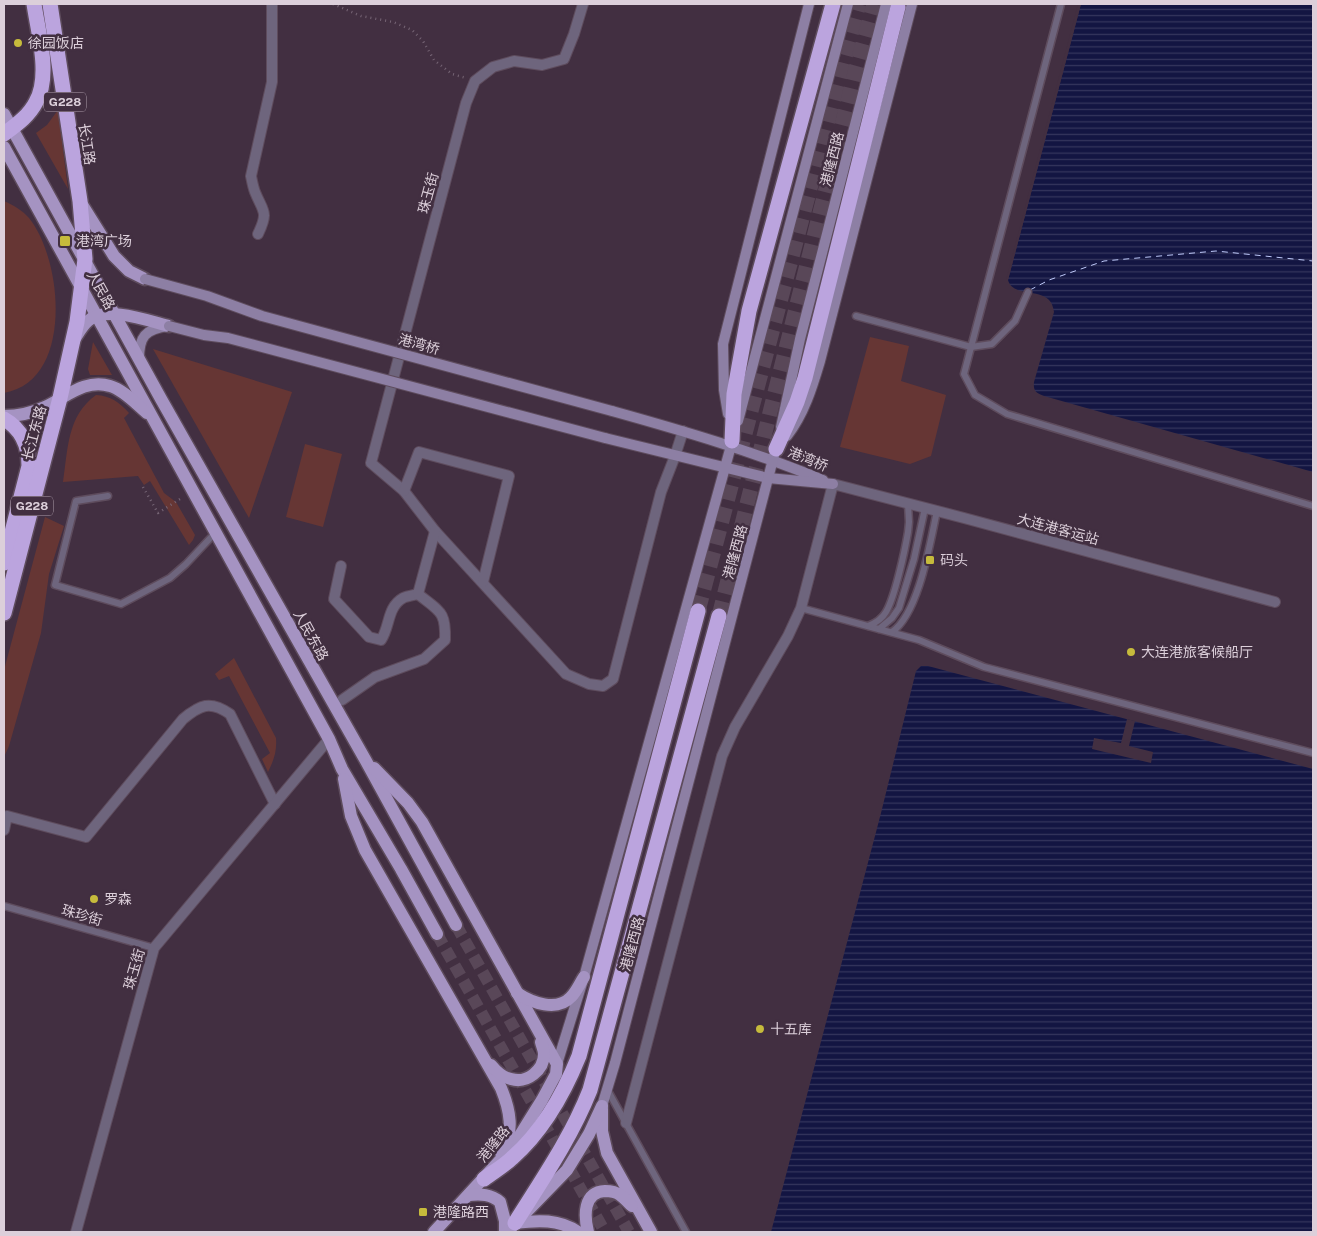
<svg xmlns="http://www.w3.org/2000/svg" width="1317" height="1236" viewBox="0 0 1317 1236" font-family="'Public Sans','Noto Sans SC',sans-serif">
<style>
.grass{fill:#663634}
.water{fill:url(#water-rules)}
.pier{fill:#422f41}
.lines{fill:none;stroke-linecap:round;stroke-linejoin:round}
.ferry{stroke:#bfcafa;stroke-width:1;stroke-dasharray:6 5;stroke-linecap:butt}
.primary-tunnel{stroke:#594758;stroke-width:12;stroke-dasharray:12 6;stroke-linecap:butt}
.highway-tunnel{stroke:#594758;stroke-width:15;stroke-dasharray:15 8;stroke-linecap:butt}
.lane-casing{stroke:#5e4c5d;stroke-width:9}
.street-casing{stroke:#5e4c5d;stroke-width:12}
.secondary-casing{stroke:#5e4c5d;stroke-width:12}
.primary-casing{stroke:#5e4c5d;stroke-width:15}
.highway-casing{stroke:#5e4c5d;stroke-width:18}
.path{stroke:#766575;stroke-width:2.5;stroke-dasharray:1 4;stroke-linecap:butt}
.lane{stroke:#6e657d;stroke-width:6}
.street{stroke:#6e657d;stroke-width:10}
.secondary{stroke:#8d7fa4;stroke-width:10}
.primary{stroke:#a593c2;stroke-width:12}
.highway{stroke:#bba4de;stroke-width:15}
.secondary-bridge-casing{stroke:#5e4c5d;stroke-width:12;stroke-linecap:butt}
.secondary-bridge{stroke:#8d7fa4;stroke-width:10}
.poi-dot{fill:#c6bb3c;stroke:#422f41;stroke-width:2}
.labels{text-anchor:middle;stroke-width:5;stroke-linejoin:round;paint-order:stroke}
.shield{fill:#422f41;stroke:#ae9fac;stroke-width:1}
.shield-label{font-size:12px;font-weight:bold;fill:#dccfda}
.poi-label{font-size:14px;fill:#dccfda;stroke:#422f41;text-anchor:start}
.street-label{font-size:14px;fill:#dccfda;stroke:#422f41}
</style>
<defs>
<pattern id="water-rules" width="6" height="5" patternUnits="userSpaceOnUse" patternTransform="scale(1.25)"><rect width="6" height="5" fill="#131542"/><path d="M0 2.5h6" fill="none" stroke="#35365d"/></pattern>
</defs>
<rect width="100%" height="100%" fill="#422f41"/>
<g class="grass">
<polygon points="58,110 68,189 36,133 47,125"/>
<path d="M4,201C13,205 22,210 29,218C63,260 74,381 4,393Z"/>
<polygon points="870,337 909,346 901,381 946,395 931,456 910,464 840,447"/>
<polygon points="93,342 112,375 90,375 88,369"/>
<polygon points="153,349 292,392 249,518"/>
<path d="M96,395C111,396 119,402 129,413L124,418L164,493L176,502L195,535L193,540L189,545L150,481L144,485L138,476L63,482C68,449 67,416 96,395Z"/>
<polygon points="305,444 342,454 323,527 286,517"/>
<polygon points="45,517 64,526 49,574 41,633 9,746 4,757 4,670"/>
<path d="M234,658L276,738C277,751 274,760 268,772L262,759L270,753L229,676L219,680L215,674Z"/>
</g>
<g class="water">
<path d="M1081,4H1313V472L1044,396C1036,393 1033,391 1034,382L1054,312C1051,283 1014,301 1008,280Z"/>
<polygon points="921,666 928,666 1313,769 1313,1232 771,1232 881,813 916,671"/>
</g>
<g class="pier">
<polygon points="1078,4 1081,4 1008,280 1006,280"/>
<polygon points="1127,719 1135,721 1129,746 1153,752 1151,763 1092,749 1094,738 1121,743"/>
</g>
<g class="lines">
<polyline class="ferry" points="1030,290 1049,280 1104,261 1216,251 1313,261"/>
<g class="primary-tunnel">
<polyline points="456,925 629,1232"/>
<polyline points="437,934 605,1232"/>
</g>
<g class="highway-tunnel">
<polyline points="698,611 859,4"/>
<polyline points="719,616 856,69 874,4"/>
</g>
<defs>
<g id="lane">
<polyline points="1061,4 964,374 975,395 1007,414 1313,506"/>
<polyline points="856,316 971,347 992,344 1015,321 1028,292"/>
<polyline points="108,496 76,501 55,585 121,604 170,578 186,564 216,532"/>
<polyline points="801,608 919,640 984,667 1313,753"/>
<path d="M868,626C876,623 882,619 886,612C895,597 905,550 908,532L909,522L908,504"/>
<polyline points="879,629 892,618 899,608 914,559 925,508"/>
<path d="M892,632C919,613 930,543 937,511"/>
<polyline points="4,906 154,948"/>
<polyline points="607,1089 686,1232"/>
</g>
<g id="street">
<polyline points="583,4 574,34 564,59 542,65 514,61 493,67 475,81 466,103 371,463 404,491 435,531 566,674 589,684 603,686 613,679 661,492 675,456 683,431"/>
<path d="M258,234C269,211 263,212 255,192C253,187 252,181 251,176L272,82V4"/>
<polyline points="404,491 419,452 509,476 483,582"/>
<path d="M341,566L334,599L369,637L381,640C390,627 387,607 403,598C407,596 414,595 418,594"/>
<path d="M342,700L375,677L424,659L445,640C446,611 440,612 418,594L435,531"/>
<path d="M4,830L7,816L86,837L183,719C200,705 210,700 230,714L275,804"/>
<polyline points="626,1123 722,756 735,727 788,636 801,608 833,484 964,518 1275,602"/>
<polyline points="76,1232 154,948 329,739"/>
</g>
<g id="secondary">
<path d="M139,359C139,337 145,329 168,326"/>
<path d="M612,411C684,431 755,452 823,480"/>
<polyline points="728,414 724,390 723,344 809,4"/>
<polyline points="738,421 848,4"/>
<polyline points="781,427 800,339 886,4"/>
<path d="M787,436C804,414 812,388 820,361L912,4"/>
<polyline points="605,438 768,478 833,484"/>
<polyline points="557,1064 584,977 734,435"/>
<polyline points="602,1106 615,1063 777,444"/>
</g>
<g id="primary">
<polyline points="4,114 161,399 366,761 456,925"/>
<polyline points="4,147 329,739 342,769 401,869 437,934"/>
<polyline points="81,203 114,256 129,271 145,279"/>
<path d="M74,340C78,334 82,326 88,321C105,305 149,321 169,326"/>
<path d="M4,416C18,416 32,413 45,407C65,398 85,378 110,386C124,390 136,404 147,413"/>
<polyline points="374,768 408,803 422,822 557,1064 556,1074 542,1100 514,1145 434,1232"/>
<path d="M344,779L351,816L365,850L501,1088C510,1110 515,1132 501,1153"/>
<path d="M517,993C532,1003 557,1012 571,997C577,991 580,983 584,977"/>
<path d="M491,1065C496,1071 504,1078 511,1079C527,1084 544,1070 544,1054C544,1050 542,1046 541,1042"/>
<polyline points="602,1109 602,1131 607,1153 651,1232"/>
<path d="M469,1195C481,1194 491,1194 500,1202L505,1221V1232"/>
<path d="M515,1223C538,1220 559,1219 578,1232"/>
<polyline points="507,1232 567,1170 589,1134 602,1106"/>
<path d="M588,1232C584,1216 583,1192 605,1191C610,1191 616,1192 620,1195C625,1198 628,1203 632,1206"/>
</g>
<g id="highway">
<path d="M4,134C16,125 29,116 36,102C51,76 38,32 34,4"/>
<path d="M4,419C22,429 29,447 29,466L4,563"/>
<polyline points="732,441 734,394 749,311 833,4"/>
<polyline points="776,449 797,402 805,378 898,7"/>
<polyline points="4,613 60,398 77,322 85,259 80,201 50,4"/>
<path d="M484,1179C493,1172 504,1166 512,1158C543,1131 564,1093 579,1056L698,611"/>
<path d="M515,1223C542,1180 571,1138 590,1090L719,616"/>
</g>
</defs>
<use href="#lane" class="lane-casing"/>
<use href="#street" class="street-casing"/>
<use href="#secondary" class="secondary-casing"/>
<use href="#primary" class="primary-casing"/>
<use href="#highway" class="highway-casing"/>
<g class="path">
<polyline points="333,4 361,16 393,22 412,30 423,41 434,60 452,74 466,78"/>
<polyline points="143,487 158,513 180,499"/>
</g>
<use href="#lane" class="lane"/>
<use href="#street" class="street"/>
<use href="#secondary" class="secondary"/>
<use href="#primary" class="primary"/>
<use href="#highway" class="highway"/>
<defs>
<g id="secondary-bridge">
<polyline points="145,279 207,296 262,316 612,411"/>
<polyline points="169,326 204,335 228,338 605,438"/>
</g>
</defs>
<use href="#secondary-bridge" class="secondary-bridge-casing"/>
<use href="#secondary-bridge" class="secondary-bridge"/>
</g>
<g class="poi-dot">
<circle cx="18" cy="43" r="5"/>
<rect x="59" y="235" width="12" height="12" rx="2.5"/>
<rect x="925" y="555" width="10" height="10" rx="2.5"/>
<circle cx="1131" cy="652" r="5"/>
<circle cx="94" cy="899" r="5"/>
<circle cx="760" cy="1029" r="5"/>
<rect x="418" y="1207" width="10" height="10" rx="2.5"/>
</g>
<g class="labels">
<g class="shield">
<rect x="44" y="92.5" width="42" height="19" rx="4"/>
<rect x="11" y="496.5" width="42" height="19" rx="4"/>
</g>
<g class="shield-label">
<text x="65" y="106">G228</text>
<text x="32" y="510">G228</text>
</g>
<g class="poi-label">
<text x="28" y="48">徐园饭店</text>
<text x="76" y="246">港湾广场</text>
<text x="940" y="565">码头</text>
<text x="1141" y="657">大连港旅客候船厅</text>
<text x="104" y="904">罗森</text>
<text x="770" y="1034">十五库</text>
<text x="433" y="1217">港隆路西</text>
</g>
<g class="street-label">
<text transform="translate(87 144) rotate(81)" y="5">长江路</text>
<text transform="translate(832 159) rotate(-76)" y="5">港隆西路</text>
<text transform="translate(428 193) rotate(-75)" y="5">珠玉街</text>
<text transform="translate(101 290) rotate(61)" y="5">人民路</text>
<text transform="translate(419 344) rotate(15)" y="5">港湾桥</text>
<text transform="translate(34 433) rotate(-75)" y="5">长江东路</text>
<text transform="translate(808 459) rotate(22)" y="5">港湾桥</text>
<text transform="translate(1058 529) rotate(15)" y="5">大连港客运站</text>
<text transform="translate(735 552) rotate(-75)" y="5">港隆西路</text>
<text transform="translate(311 635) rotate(61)" y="5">人民东路</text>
<text transform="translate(82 915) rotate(16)" y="5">珠珍街</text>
<text transform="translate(632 944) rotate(-75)" y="5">港隆西路</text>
<text transform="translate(134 969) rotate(-74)" y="5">珠玉街</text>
<text transform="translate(493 1144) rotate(-51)" y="5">港隆路</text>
</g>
</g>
<rect width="1317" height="1236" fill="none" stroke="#dccfda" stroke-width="10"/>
</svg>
